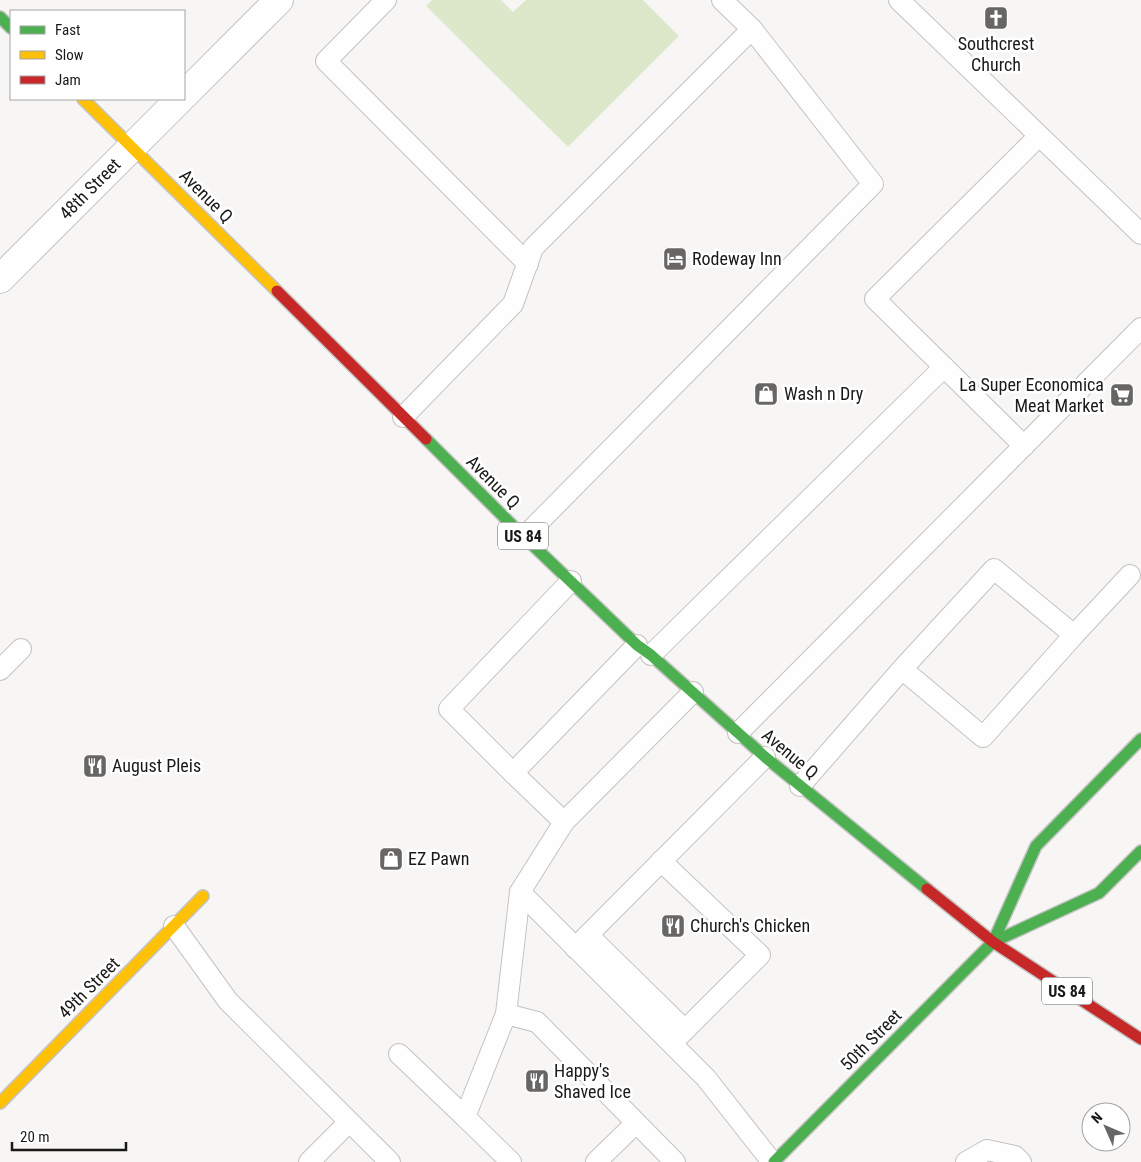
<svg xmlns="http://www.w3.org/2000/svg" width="1141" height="1162" viewBox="0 0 1141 1162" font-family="'Roboto Condensed',sans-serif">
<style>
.green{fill:#dde8cb}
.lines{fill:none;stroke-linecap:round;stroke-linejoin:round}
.lane-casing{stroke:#c4c3c2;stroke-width:22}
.street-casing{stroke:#c4c3c2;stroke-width:30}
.fast-casing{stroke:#c4c3c2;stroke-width:14}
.slow-casing{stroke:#c4c3c2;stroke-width:14}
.jam-casing{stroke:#c4c3c2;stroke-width:14}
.lane{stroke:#fefefe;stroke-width:20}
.street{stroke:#fefefe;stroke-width:28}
.fast{stroke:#4caf50;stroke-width:11}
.slow{stroke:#ffc107;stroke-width:11}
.jam{stroke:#c62828;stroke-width:11}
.labels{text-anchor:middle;stroke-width:5;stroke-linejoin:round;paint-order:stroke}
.shield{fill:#fff;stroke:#5e5e5d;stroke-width:1}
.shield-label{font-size:16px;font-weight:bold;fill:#191918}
.poi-label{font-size:18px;fill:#191918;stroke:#fff;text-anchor:start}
.street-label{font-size:18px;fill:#191918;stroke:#fff}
</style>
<rect width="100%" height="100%" fill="#f7f6f5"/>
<polygon class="green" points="432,0 501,0 513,12 526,0 643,0 679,36 568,147 426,6"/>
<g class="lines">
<defs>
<g id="lane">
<polyline points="386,0 326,61 528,264"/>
<polyline points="899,0 1141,234"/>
<polyline points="944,367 1024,446"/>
<polyline points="403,417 513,304 533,248 752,29 722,0"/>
<polyline points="524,537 873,184 752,29"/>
<polyline points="571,581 449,709 513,773 637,645"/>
<polyline points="1074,635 1130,575"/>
<polyline points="651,655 944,367 875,299 1039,136"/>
<polyline points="0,670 21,649"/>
<polyline points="738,733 1141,328"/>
<polyline points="513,773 564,822 693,692"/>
<polyline points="800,786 902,669 994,569 1074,635 983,737 902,669"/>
<polyline points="661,861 760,955 672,1043"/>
<polyline points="520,892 706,1078 772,1162"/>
<polyline points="174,926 228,1001 390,1162"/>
<polyline points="588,935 685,1030"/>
<polyline points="575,948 765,757"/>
<polyline points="506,1014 537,1022 675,1162"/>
<polyline points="399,1054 465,1117"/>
<polyline points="309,1162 349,1122"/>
<polyline points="511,1162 465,1117 506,1014 520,892 564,822"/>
<polyline points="596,1162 636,1123"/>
<polyline points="966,1162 987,1150 1015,1156 1021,1162"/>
</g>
<g id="street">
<polyline points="184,95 279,0"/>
<polyline points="0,279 180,99"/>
</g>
<g id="fast">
<polyline points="0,17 11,28"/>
<polyline points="426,439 517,530 637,645 651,655 765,757 927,889"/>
<polyline points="993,942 1036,846 1141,739"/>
<polyline points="774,1162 993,942 1099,893 1141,851"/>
</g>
<g id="slow">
<polyline points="83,99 277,291"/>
<polyline points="0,1103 203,896"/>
</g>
<g id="jam">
<polyline points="277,291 426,439"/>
<polyline points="927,889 993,942 1141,1039"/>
</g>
</defs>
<use href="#lane" class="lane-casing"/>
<use href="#street" class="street-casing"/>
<use href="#fast" class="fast-casing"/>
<use href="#slow" class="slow-casing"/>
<use href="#jam" class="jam-casing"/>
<use href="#lane" class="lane"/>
<use href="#street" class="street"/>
<use href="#fast" class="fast"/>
<use href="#slow" class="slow"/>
<use href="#jam" class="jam"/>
</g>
<defs>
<symbol id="church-square" viewBox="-11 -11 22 22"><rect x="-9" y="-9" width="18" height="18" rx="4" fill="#676665" stroke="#fff"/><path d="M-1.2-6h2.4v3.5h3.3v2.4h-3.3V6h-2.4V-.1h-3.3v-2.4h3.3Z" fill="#fff"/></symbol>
<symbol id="hotel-square" viewBox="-11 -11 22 22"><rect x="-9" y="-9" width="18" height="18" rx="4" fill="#676665" stroke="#fff"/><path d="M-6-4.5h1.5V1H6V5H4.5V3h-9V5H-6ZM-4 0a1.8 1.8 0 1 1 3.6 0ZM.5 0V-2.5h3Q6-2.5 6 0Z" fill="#fff"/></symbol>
<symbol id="shop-square" viewBox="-11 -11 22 22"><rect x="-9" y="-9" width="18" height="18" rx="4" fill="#676665" stroke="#fff"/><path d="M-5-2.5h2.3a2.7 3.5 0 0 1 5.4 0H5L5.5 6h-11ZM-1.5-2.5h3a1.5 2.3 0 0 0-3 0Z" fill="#fff"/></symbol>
<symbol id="supermarket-square" viewBox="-11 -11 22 22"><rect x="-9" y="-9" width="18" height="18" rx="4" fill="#676665" stroke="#fff"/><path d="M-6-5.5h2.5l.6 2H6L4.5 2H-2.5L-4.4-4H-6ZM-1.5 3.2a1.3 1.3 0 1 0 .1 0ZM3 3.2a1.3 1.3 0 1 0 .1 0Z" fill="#fff"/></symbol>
<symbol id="restaurant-square" viewBox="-11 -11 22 22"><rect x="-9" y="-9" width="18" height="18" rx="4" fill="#676665" stroke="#fff"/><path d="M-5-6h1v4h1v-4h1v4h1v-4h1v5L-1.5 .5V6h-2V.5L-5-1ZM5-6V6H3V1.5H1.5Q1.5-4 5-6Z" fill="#fff"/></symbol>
</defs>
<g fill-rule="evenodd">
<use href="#church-square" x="982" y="4" width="28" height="28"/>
<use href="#hotel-square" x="661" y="245" width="28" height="28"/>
<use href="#shop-square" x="752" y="380" width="28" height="28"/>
<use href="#supermarket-square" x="1108" y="381" width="28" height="28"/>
<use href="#restaurant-square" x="81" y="752" width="28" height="28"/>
<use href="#shop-square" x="377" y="845" width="28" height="28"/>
<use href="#restaurant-square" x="659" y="912" width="28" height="28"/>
<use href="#restaurant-square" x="523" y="1067" width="28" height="28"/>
</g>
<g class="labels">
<g class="shield">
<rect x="498" y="522.5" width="50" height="27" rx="4"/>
<rect x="1042" y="977.5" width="50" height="27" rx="4"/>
</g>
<g class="shield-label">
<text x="523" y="542">US 84</text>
<text x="1067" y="997">US 84</text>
</g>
<g class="poi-label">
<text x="996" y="50" text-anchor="middle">Southcrest<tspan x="996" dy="21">Church</tspan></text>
<text x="692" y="265">Rodeway Inn</text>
<text x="1104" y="391" text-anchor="end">La Super Economica<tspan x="1104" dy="21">Meat Market</tspan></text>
<text x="784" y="400">Wash n Dry</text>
<text x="112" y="772">August Pleis</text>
<text x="408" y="865">EZ Pawn</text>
<text x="690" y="932">Church's Chicken</text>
<text x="554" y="1077">Happy's<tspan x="554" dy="21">Shaved Ice</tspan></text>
</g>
<g class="street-label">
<text transform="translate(90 189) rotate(-45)" y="6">48th Street</text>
<text transform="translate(206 196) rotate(45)" y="6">Avenue Q</text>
<text transform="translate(493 482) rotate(45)" y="6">Avenue Q</text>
<text transform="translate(790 754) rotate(40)" y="6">Avenue Q</text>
<text transform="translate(89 988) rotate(-45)" y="6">49th Street</text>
<text transform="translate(871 1040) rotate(-45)" y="6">50th Street</text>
</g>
</g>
<rect x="10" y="10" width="175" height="90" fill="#ffffff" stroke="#a3a3a3"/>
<rect x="20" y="26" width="25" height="8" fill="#4caf50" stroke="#a3a3a3"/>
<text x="55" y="35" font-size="15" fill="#191918">Fast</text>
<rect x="20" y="51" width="25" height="8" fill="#ffc107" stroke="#a3a3a3"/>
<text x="55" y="60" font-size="15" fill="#191918">Slow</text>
<rect x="20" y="76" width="25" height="8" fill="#c62828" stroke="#a3a3a3"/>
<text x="55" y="85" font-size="15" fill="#191918">Jam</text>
<g transform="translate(1106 1127) rotate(315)"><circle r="24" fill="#ffffff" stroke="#a3a3a3"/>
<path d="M0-4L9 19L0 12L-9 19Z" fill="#676665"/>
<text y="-8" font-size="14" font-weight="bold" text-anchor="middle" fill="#191918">N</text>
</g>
<path d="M12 1142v8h114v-8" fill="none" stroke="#191918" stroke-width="2.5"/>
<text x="20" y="1142" font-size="15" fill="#191918" stroke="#ffffff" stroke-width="4" paint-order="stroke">20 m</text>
</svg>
